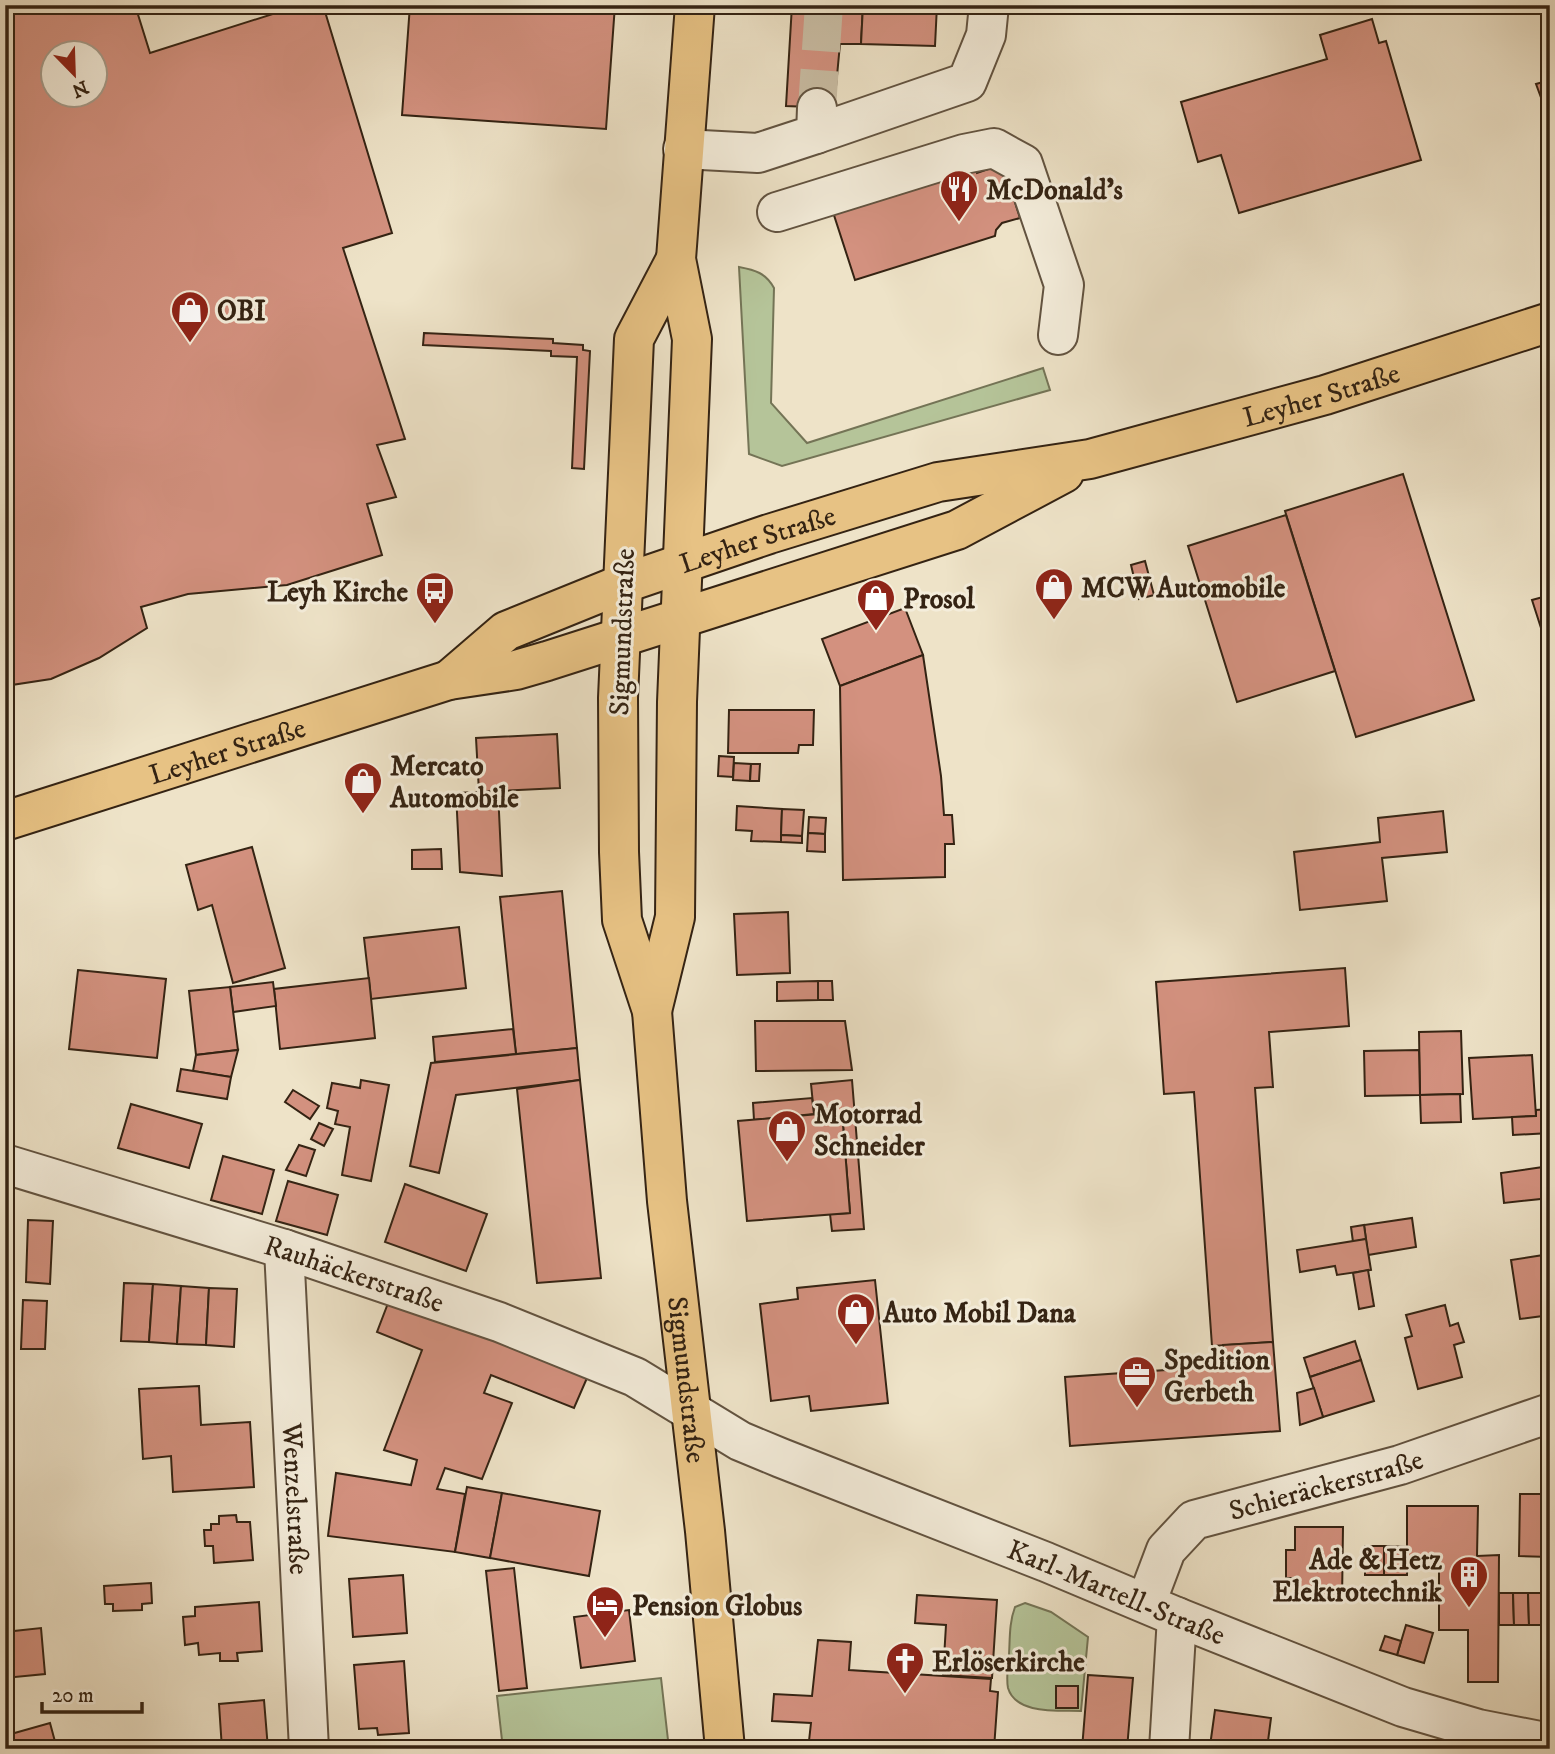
<svg xmlns="http://www.w3.org/2000/svg" width="1555" height="1754" viewBox="0 0 1555 1754" font-family="'IM FELL DW Pica',serif">
<style>
.green{fill:#b5c499;stroke:#747456;stroke-width:2}
.building{fill:#d3917f;stroke:#342313;stroke-width:2;fill-rule:evenodd}
.lines{fill:none;stroke-linecap:round;stroke-linejoin:round}
.minor-tunnel{stroke:#c9bda4;stroke-width:38;stroke-dasharray:38 19;stroke-linecap:butt}
.minor-casing{stroke:#625340;stroke-width:42}
.major-casing{stroke:#342313;stroke-width:42}
.minor{stroke:#f4eddb;stroke-width:38}
.major{stroke:#e7c284;stroke-width:38}
.labels{text-anchor:middle;stroke-width:6;stroke-linejoin:round;paint-order:stroke}
.poi-label{font-size:28px;font-weight:bold;fill:#342313;stroke:#f4eddb;text-anchor:start}
.street-label{font-size:28px;fill:#342313;stroke:#f4eddb}
</style>
<rect width="100%" height="100%" fill="#eee3c8"/>
<filter id="stains"><feTurbulence type="fractalNoise" baseFrequency=".00286" numOctaves="4"/><feColorMatrix values="0 0 0 0 .2 0 0 0 0 .09 0 0 0 0 .02 0 0 0 .5 -.17"/></filter>
<radialGradient id="worn" r=".72"><stop offset=".6" stop-color="#630" stop-opacity="0"/><stop offset="1" stop-color="#630" stop-opacity=".3"/></radialGradient>
<g class="green">
<path d="M739,267C755,270 766,273 774,288L771,403L807,443L1043,368L1050,390L782,466L749,454Z"/>
<path d="M1025,1603L1051,1612L1088,1637L1081,1711C1059,1710 1016,1715 1008,1688C1006,1678 1008,1665 1009,1655C1010,1639 1009,1623 1015,1607Z"/>
<polygon points="661,1678 669,1749 503,1749 497,1696"/>
</g>
<g class="building">
<path d="M5,5H135L150,53L301,5H323L392,233L343,248L405,439L377,445L396,497L367,504L382,555L287,585L188,594L141,607L147,628L99,658L51,679L5,686ZM52,52H94V94H52Z"/>
<polygon points="410,5 615,5 606,129 402,115"/>
<polygon points="792,5 863,5 861,44 840,44 834,108 786,106"/>
<polygon points="863,5 937,5 935,46 861,44"/>
<polygon points="1372,19 1379,43 1386,41 1421,160 1239,213 1221,155 1198,162 1181,102 1327,59 1320,35"/>
<polygon points="1550,80 1550,122 1536,84"/>
<polygon points="972,156 977,173 1003,164 1020,218 1002,223 996,230 995,236 855,280 832,209"/>
<polygon points="424,333 553,339 553,343 583,345 583,350 590,351 584,469 572,468 577,357 551,356 551,351 423,345"/>
<polygon points="1403,474 1474,700 1356,737 1285,511"/>
<polygon points="1286,515 1335,671 1237,702 1188,546"/>
<polygon points="1145,561 1154,595 1139,599 1131,565"/>
<polygon points="1550,595 1550,656 1532,600"/>
<polygon points="905,608 923,655 840,686 822,639"/>
<polygon points="923,655 941,776 944,815 952,815 954,844 945,844 945,877 843,880 840,686"/>
<polygon points="729,710 814,710 813,745 799,745 798,753 728,753"/>
<polygon points="557,734 560,788 479,792 476,738"/>
<polygon points="719,756 734,757 733,777 718,776"/>
<polygon points="734,763 751,764 750,781 733,780"/>
<polygon points="751,764 760,764 759,781 750,781"/>
<polygon points="498,791 502,876 460,872 456,793"/>
<polygon points="737,806 782,809 781,842 751,841 752,831 736,830"/>
<polygon points="782,809 804,810 802,836 781,835"/>
<polygon points="1443,811 1447,852 1382,858 1387,901 1300,910 1294,852 1380,842 1378,818"/>
<polygon points="809,817 826,818 825,834 808,833"/>
<polygon points="808,833 825,834 825,852 807,851"/>
<polygon points="781,835 802,836 802,843 781,842"/>
<polygon points="252,847 285,968 233,983 212,905 198,910 186,865"/>
<polygon points="441,849 442,869 412,869 412,850"/>
<polygon points="562,891 577,1048 516,1054 500,897"/>
<polygon points="788,912 790,973 737,975 734,914"/>
<polygon points="459,927 466,988 371,999 364,938"/>
<polygon points="1345,968 1349,1026 1269,1032 1273,1087 1255,1088 1273,1342 1212,1346 1194,1092 1164,1094 1156,982"/>
<polygon points="78,970 166,979 157,1058 69,1049"/>
<polygon points="369,978 375,1038 280,1049 274,989"/>
<polygon points="818,981 818,1000 777,1001 777,982"/>
<polygon points="818,981 832,981 833,1000 818,1000"/>
<polygon points="273,982 276,1006 233,1012 230,987"/>
<polygon points="230,987 238,1050 196,1055 189,991"/>
<polygon points="755,1021 845,1021 852,1070 756,1071"/>
<polygon points="513,1029 516,1054 435,1062 433,1037"/>
<polygon points="1461,1031 1463,1094 1420,1095 1419,1032"/>
<polygon points="577,1048 580,1080 456,1095 439,1173 410,1166 431,1063"/>
<polygon points="238,1050 231,1077 193,1071 196,1055"/>
<polygon points="1419,1050 1420,1095 1365,1096 1364,1051"/>
<polygon points="1532,1055 1536,1116 1473,1119 1469,1058"/>
<polygon points="181,1069 231,1077 227,1099 177,1091"/>
<polygon points="361,1080 389,1085 371,1181 342,1175 350,1127 335,1124 338,1111 327,1108 332,1083 360,1088"/>
<polygon points="580,1080 601,1278 537,1283 517,1089"/>
<polygon points="852,1080 864,1229 832,1231 830,1214 850,1213 842,1112 814,1114 811,1084"/>
<polygon points="293,1090 319,1106 310,1119 285,1102"/>
<polygon points="1460,1094 1461,1122 1421,1123 1420,1095"/>
<polygon points="812,1098 814,1114 754,1120 753,1103"/>
<polygon points="131,1104 202,1124 189,1168 118,1148"/>
<polygon points="1550,1109 1550,1133 1513,1135 1512,1117 1536,1116 1536,1110"/>
<polygon points="842,1112 850,1213 747,1221 738,1121"/>
<polygon points="319,1123 333,1129 324,1146 311,1139"/>
<polygon points="299,1145 315,1150 306,1176 286,1170"/>
<polygon points="223,1156 274,1170 262,1214 211,1200"/>
<polygon points="1550,1166 1550,1198 1504,1203 1501,1173"/>
<polygon points="288,1181 338,1195 327,1235 276,1221"/>
<polygon points="405,1184 487,1214 466,1271 385,1242"/>
<polygon points="1412,1218 1416,1247 1368,1255 1364,1225"/>
<polygon points="28,1220 53,1221 50,1284 26,1282"/>
<polygon points="1364,1225 1366,1239 1353,1242 1351,1227"/>
<polygon points="1366,1239 1371,1270 1337,1275 1335,1266 1300,1272 1297,1250"/>
<polygon points="1550,1254 1550,1315 1520,1319 1511,1260"/>
<polygon points="1368,1270 1374,1306 1359,1309 1353,1273"/>
<polygon points="875,1280 888,1403 811,1411 809,1396 771,1401 760,1304 798,1299 797,1288"/>
<polygon points="124,1283 153,1284 149,1342 121,1341"/>
<polygon points="153,1284 181,1286 177,1344 149,1342"/>
<polygon points="181,1286 209,1288 206,1345 177,1344"/>
<polygon points="209,1288 237,1289 234,1347 206,1345"/>
<polygon points="390,1298 587,1378 574,1408 491,1375 484,1393 512,1403 482,1479 445,1468 437,1489 465,1494 455,1552 328,1536 336,1473 411,1485 417,1460 384,1450 422,1350 377,1332"/>
<polygon points="23,1300 47,1301 45,1349 21,1349"/>
<polygon points="1445,1305 1450,1326 1458,1323 1464,1342 1454,1345 1462,1377 1418,1389 1405,1338 1412,1336 1406,1315"/>
<polygon points="1355,1341 1361,1360 1310,1377 1304,1358"/>
<polygon points="1273,1342 1280,1431 1070,1446 1065,1377 1224,1366 1223,1345"/>
<polygon points="1361,1360 1374,1401 1323,1417 1310,1377"/>
<polygon points="199,1386 201,1425 250,1422 254,1487 173,1492 171,1456 143,1459 139,1389"/>
<polygon points="1314,1388 1323,1417 1300,1425 1297,1393"/>
<polygon points="467,1487 502,1493 490,1558 455,1552"/>
<polygon points="502,1493 600,1511 589,1576 490,1558"/>
<polygon points="1520,1494 1550,1494 1550,1557 1519,1556"/>
<polygon points="1407,1506 1478,1506 1477,1556 1499,1555 1498,1682 1468,1682 1468,1630 1439,1630 1439,1559 1407,1558"/>
<polygon points="236,1515 237,1522 250,1522 253,1560 214,1563 213,1546 205,1546 204,1530 211,1530 211,1524 219,1524 219,1516"/>
<polygon points="1295,1527 1343,1527 1342,1602 1295,1602 1295,1578 1286,1578 1286,1550 1295,1550"/>
<rect x="1365" y="1546" width="19" height="29"/>
<polygon points="1384,1546 1408,1547 1407,1575 1384,1575"/>
<polygon points="514,1568 527,1688 499,1691 486,1571"/>
<polygon points="403,1575 407,1633 353,1637 349,1579"/>
<polygon points="151,1583 152,1603 142,1604 142,1610 113,1611 113,1604 105,1604 104,1586"/>
<polygon points="1499,1593 1513,1593 1514,1625 1499,1625"/>
<polygon points="1513,1593 1528,1593 1529,1625 1514,1625"/>
<polygon points="1528,1593 1543,1593 1543,1625 1529,1625"/>
<rect x="1543" y="1593" width="7" height="32"/>
<polygon points="917,1595 997,1600 992,1678 943,1675 946,1625 915,1623"/>
<polygon points="259,1602 262,1651 237,1653 238,1661 220,1661 220,1653 199,1655 198,1643 185,1645 183,1617 195,1616 195,1607"/>
<polygon points="629,1610 635,1661 581,1668 574,1617"/>
<polygon points="1406,1625 1433,1633 1424,1663 1397,1655"/>
<polygon points="41,1628 45,1674 5,1678 5,1632"/>
<polygon points="1385,1636 1401,1641 1397,1655 1380,1650"/>
<polygon points="818,1640 851,1642 849,1670 991,1679 990,1691 998,1692 994,1749 946,1749 809,1741 811,1723 772,1721 774,1694 812,1696"/>
<polygon points="404,1661 409,1733 378,1735 377,1728 359,1729 354,1665"/>
<polygon points="1088,1675 1133,1678 1127,1749 1082,1749"/>
<rect x="1056" y="1686" width="22" height="22"/>
<polygon points="264,1700 268,1749 222,1749 219,1704"/>
<polygon points="1215,1710 1271,1718 1267,1749 1233,1749 1210,1746"/>
<polygon points="50,1723 57,1749 14,1749 11,1734"/>
</g>
<g class="lines">
<polyline class="minor-tunnel" points="817,108 824,5"/>
<defs>
<g id="minor">
<polyline points="816,134 967,82 986,35 989,5"/>
<polyline points="683,149 758,153 816,134 817,108"/>
<polyline points="777,212 964,154 994,148 1023,164 1064,285 1058,335"/>
<path id="s1" d="M5,1164L284,1249L499,1322L635,1377L740,1441L781,1458L1046,1562L1177,1617L1403,1707L1478,1729L1550,1743"/>
<path id="s2" d="M284,1249L309,1749"/>
<path id="s3" d="M1146,1603L1166,1550L1194,1520L1400,1465L1550,1413"/>
<polyline points="1169,1749 1177,1617"/>
</g>
<g id="major">
<path id="s4" d="M676,259L634,339L618,698L619,852L622,920L652,1011L667,1201L705,1531L725,1749"/>
<path id="s5" d="M449,680L506,631L622,584L769,534L938,482L1090,459L1325,395L1550,322"/>
<path id="s6" d="M5,821L449,680L516,670L547,661L957,530L1064,473"/>
<polyline points="652,1011 675,917 677,702 692,339 676,259 695,5"/>
</g>
</defs>
<use href="#minor" class="minor-casing"/>
<use href="#major" class="major-casing"/>
<use href="#minor" class="minor"/>
<use href="#major" class="major"/>
</g>
<defs>
<symbol id="restaurant-pin" viewBox="-11 -11 22 30"><path d="M0 17L-7.5 6A9.5 9.5 0 1 1 7.5 6Z" fill="#8f2418" stroke="#f4eddb"/><path d="M-5-6h1v4h1v-4h1v4h1v-4h1v5L-1.5 .5V6h-2V.5L-5-1ZM5-6V6H3V1.5H1.5Q1.5-4 5-6Z" fill="#fff"/></symbol>
<symbol id="shop-pin" viewBox="-11 -11 22 30"><path d="M0 17L-7.5 6A9.5 9.5 0 1 1 7.5 6Z" fill="#8f2418" stroke="#f4eddb"/><path d="M-5-2.5h2.3a2.7 3.5 0 0 1 5.4 0H5L5.5 6h-11ZM-1.5-2.5h3a1.5 2.3 0 0 0-3 0Z" fill="#fff"/></symbol>
<symbol id="bus-pin" viewBox="-11 -11 22 30"><path d="M0 17L-7.5 6A9.5 9.5 0 1 1 7.5 6Z" fill="#8f2418" stroke="#f4eddb"/><path d="M-5-6H5V4H4V6H2V4H-2V6H-4V4H-5ZM-3.5-4V0h7V-4ZM-3.5 1.2v1.5H-2V1.2ZM2 1.2v1.5H3.5V1.2Z" fill="#fff"/></symbol>
<symbol id="office-pin" viewBox="-11 -11 22 30"><path d="M0 17L-7.5 6A9.5 9.5 0 1 1 7.5 6Z" fill="#8f2418" stroke="#f4eddb"/><path d="M-6-3h4V-5.5h4V-3h4V5H-6ZM-1-4.5V-3h2v-1.5ZM-6 0V1H6V0Z" fill="#fff"/></symbol>
<symbol id="building-pin" viewBox="-11 -11 22 30"><path d="M0 17L-7.5 6A9.5 9.5 0 1 1 7.5 6Z" fill="#8f2418" stroke="#f4eddb"/><path d="M-4-6H4V6H1V3H-1V6H-4ZM-2.5-4.3h1.7v1.8h-1.7ZM.8-4.3h1.7v1.8H.8ZM-2.5-1h1.7V.8h-1.7ZM.8-1h1.7V.8H.8Z" fill="#fff"/></symbol>
<symbol id="hotel-pin" viewBox="-11 -11 22 30"><path d="M0 17L-7.5 6A9.5 9.5 0 1 1 7.5 6Z" fill="#8f2418" stroke="#f4eddb"/><path d="M-6-4.5h1.5V1H6V5H4.5V3h-9V5H-6ZM-4 0a1.8 1.8 0 1 1 3.6 0ZM.5 0V-2.5h3Q6-2.5 6 0Z" fill="#fff"/></symbol>
<symbol id="church-pin" viewBox="-11 -11 22 30"><path d="M0 17L-7.5 6A9.5 9.5 0 1 1 7.5 6Z" fill="#8f2418" stroke="#f4eddb"/><path d="M-1.2-6h2.4v3.5h3.3v2.4h-3.3V6h-2.4V-.1h-3.3v-2.4h3.3Z" fill="#fff"/></symbol>
</defs>
<g fill-rule="evenodd">
<use href="#restaurant-pin" x="937" y="167" width="44" height="60"/>
<use href="#shop-pin" x="168" y="288" width="44" height="60"/>
<use href="#shop-pin" x="1032" y="565" width="44" height="60"/>
<use href="#bus-pin" x="413" y="569" width="44" height="60"/>
<use href="#shop-pin" x="854" y="576" width="44" height="60"/>
<use href="#shop-pin" x="341" y="759" width="44" height="60"/>
<use href="#shop-pin" x="765" y="1107" width="44" height="60"/>
<use href="#shop-pin" x="834" y="1290" width="44" height="60"/>
<use href="#office-pin" x="1115" y="1353" width="44" height="60"/>
<use href="#building-pin" x="1447" y="1553" width="44" height="60"/>
<use href="#hotel-pin" x="583" y="1583" width="44" height="60"/>
<use href="#church-pin" x="883" y="1639" width="44" height="60"/>
</g>
<g class="labels">
<g class="poi-label">
<text x="986" y="199">McDonald's</text>
<text x="217" y="320">OBI</text>
<text x="1081" y="597">MCW Automobile</text>
<text x="408" y="601" text-anchor="end">Leyh Kirche</text>
<text x="903" y="608">Prosol</text>
<text x="390" y="775">Mercato<tspan x="390" dy="32">Automobile</tspan></text>
<text x="814" y="1123">Motorrad<tspan x="814" dy="32">Schneider</tspan></text>
<text x="883" y="1322">Auto Mobil Dana</text>
<text x="1164" y="1369">Spedition<tspan x="1164" dy="32">Gerbeth</tspan></text>
<text x="1442" y="1569" text-anchor="end">Ade &amp; Hetz<tspan x="1442" dy="32">Elektrotechnik</tspan></text>
<text x="632" y="1615">Pension Globus</text>
<text x="932" y="1671">Erlöserkirche</text>
</g>
<g class="street-label">
<text dy="10" stroke="none"><textPath href="#s5" startOffset="926">Leyher Straße</textPath></text>
<text dy="10" stroke="none"><textPath href="#s5" startOffset="343">Leyher Straße</textPath></text>
<text transform="translate(621 632) rotate(-88)" y="10">Sigmundstraße</text>
<text dy="10" stroke="none"><textPath href="#s6" startOffset="233">Leyher Straße</textPath></text>
<text dy="10" stroke="none"><textPath href="#s1" startOffset="366">Rauhäckerstraße</textPath></text>
<text dy="10" stroke="none"><textPath href="#s4" startOffset="1138">Sigmundstraße</textPath></text>
<text dy="10" stroke="none"><textPath href="#s3" startOffset="234">Schieräckerstraße</textPath></text>
<text dy="10" stroke="none"><textPath href="#s2" startOffset="250">Wenzelstraße</textPath></text>
<text dy="10" stroke="none"><textPath href="#s1" startOffset="1194">Karl-Martell-Straße</textPath></text>
</g>
</g>
<rect width="1555" height="1754" fill="none" stroke="#eee3c8" stroke-width="28"/>
<rect x="7" y="7" width="1541" height="1740" fill="none" stroke="#342313" stroke-width="3.5"/>
<rect x="14" y="14" width="1527" height="1726" fill="none" stroke="#342313" stroke-width="2"/>
<g transform="translate(74 74) rotate(157)"><circle r="33" fill="#f4eddb" stroke="#a79c8b" stroke-width="2"/>
<path d="M0-5L12 26L0 18L-12 26Z" fill="#8f2418"/>
<text y="-10" font-size="19" font-weight="bold" text-anchor="middle" fill="#342313">N</text>
</g>
<path d="M42 1702v10h100v-10" fill="none" stroke="#342313" stroke-width="3.5"/>
<text x="52" y="1702" font-size="21" fill="#342313" stroke="#f4eddb" stroke-width="5" paint-order="stroke">20 m</text>
<rect width="100%" height="100%" filter="url(#stains)"/>
<rect width="100%" height="100%" fill="url(#worn)"/>
</svg>
